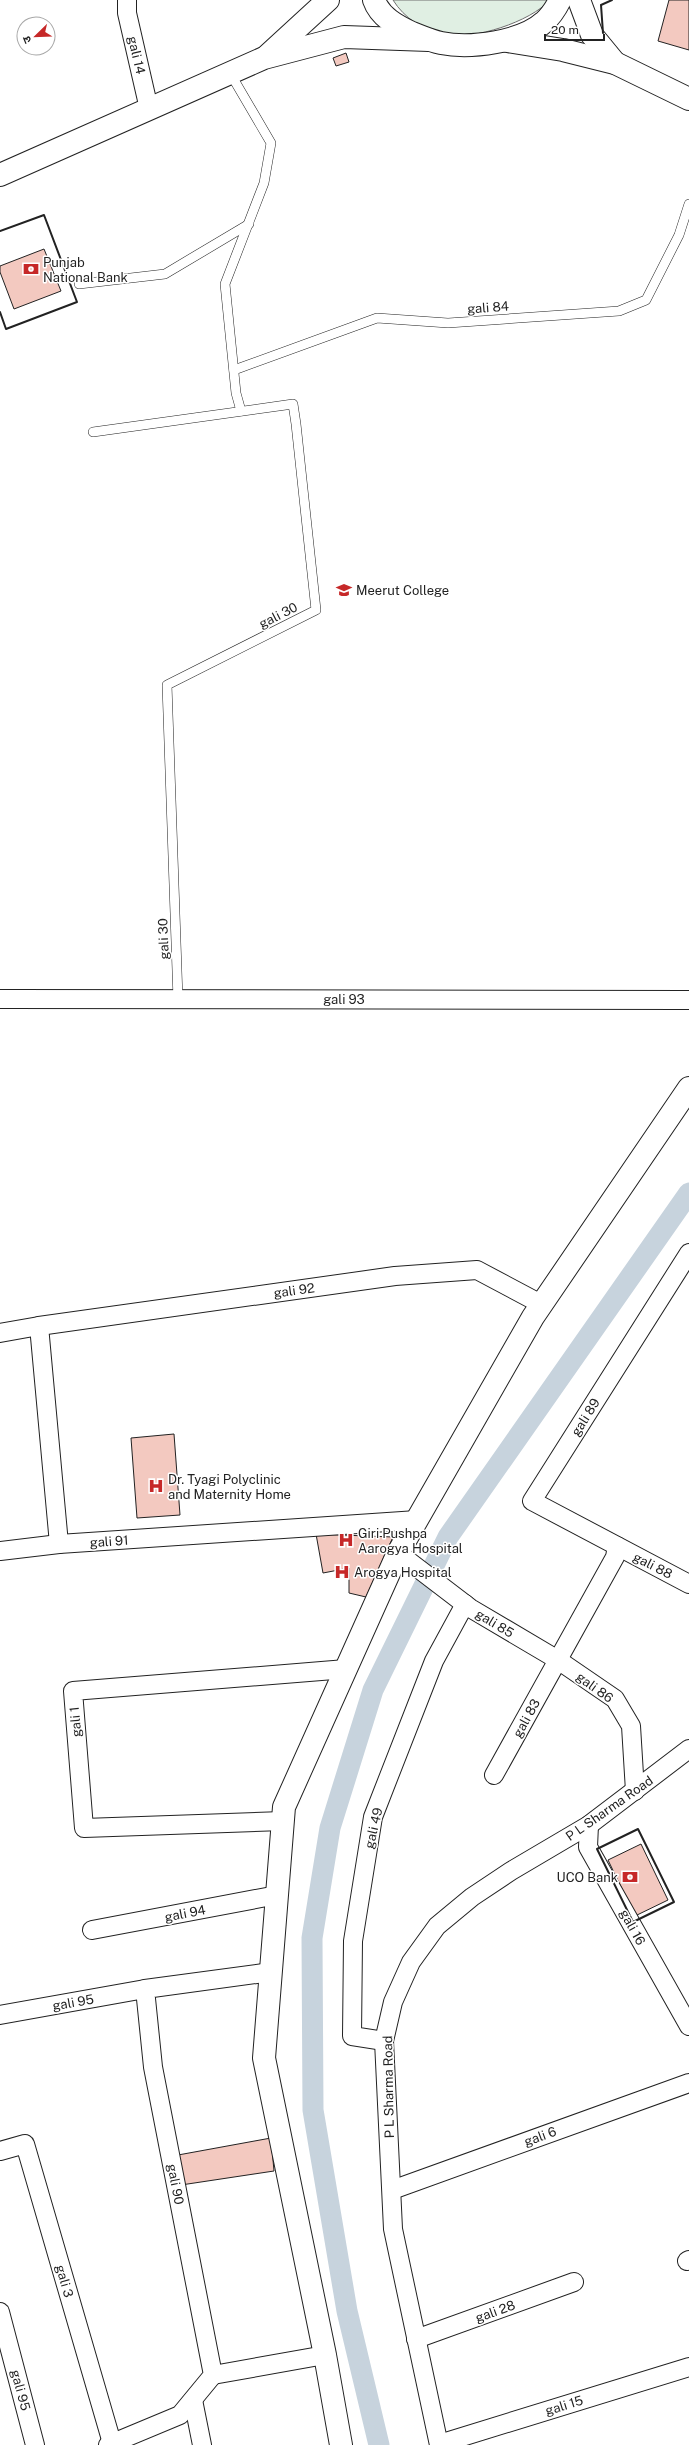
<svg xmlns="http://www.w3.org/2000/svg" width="689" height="2445" viewBox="0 0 689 2445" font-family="'Public Sans','Noto Sans Devanagari',sans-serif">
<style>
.green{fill:#e0efe3;stroke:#6f6f6f}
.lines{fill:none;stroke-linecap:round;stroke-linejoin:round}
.canal{stroke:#c7d3dd;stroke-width:21}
.building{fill:#f3c9c0;stroke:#222}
.lane-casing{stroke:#222;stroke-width:10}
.street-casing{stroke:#222;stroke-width:20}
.secondary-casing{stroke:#222;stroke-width:24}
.lane{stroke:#fff;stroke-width:9}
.street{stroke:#fff;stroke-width:18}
.secondary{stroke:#fff;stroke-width:22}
.wall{stroke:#222;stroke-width:2}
.labels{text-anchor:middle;stroke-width:3;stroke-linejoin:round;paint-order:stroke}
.street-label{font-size:13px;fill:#222;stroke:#fff}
.poi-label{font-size:13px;fill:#222;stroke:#fff;text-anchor:start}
</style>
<rect width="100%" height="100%" fill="#fff"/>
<path class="green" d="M393,0H550C530,22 474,40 445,35C424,31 404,18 393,0Z"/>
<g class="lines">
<polyline class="canal" points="379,2445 347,2311 313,2110 312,1938 330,1828 373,1690 448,1537 689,1193"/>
</g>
<g class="building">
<polygon points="669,0 689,0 689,50 658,41"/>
<polygon points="346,53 349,62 336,66 333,58"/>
<polygon points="44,249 61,291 14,309 0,272 0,266"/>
<polygon points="174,1434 180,1515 137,1518 131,1438"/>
<polygon points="316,1534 393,1537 366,1597 349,1593 349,1568 323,1573"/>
<polygon points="641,1844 668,1900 635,1916 608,1860"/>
<polygon points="271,2138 274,2171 181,2185 178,2155"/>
</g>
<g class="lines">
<defs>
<g id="lane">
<polyline points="230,73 271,143 264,183 225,284 236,393 241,411"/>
<polyline points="79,284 165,274 249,224"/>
<polyline points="234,370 377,318 448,323 619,311 646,300 679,235 689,204"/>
<polyline points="93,432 293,404 296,424 316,610 167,685 178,999"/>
</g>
<g id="street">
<polyline points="127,0 127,13 149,109"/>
<polyline points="0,999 689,1000"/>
<polyline points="689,1253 532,1501 689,1584"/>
<polyline points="39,1326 395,1276 477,1270 541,1304"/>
<polyline points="0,1333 39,1326 59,1544 417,1520"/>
<polyline points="0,1551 59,1544"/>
<polyline points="398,1553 470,1608 558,1660 615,1699 631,1726 635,1791"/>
<polyline points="494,1775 615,1557 617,1546"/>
<polyline points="283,1821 84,1828 73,1691 346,1669"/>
<polyline points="589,1825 588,1847 689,2026"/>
<polyline points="92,1930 277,1895"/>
<polyline points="0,2015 145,1989"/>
<polyline points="384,2041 352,2036 353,1941 373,1817 434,1661 465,1604"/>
<polyline points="0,2151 25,2144 112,2443"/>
<polyline points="392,2190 689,2083"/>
<polyline points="687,2261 689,2260"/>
<polyline points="0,2312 35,2445"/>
<polyline points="416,2339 574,2282"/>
<polyline points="213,2375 325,2355"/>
<polyline points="193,2400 202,2445"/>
<polyline points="439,2444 689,2367"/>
<polyline points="108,2445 180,2415 213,2375 153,2067 145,1989 271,1972"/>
<polyline points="439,2445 393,2229 384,2041 393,2002 411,1962 437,1926 472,1897 511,1871 589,1825 689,1749"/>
</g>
<g id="secondary">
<path d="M374,0C380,17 397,26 412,33C422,37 431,41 441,43C470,49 522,42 544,22C551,16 556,8 560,0"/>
<polyline points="579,0 592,35 615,63"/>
<polyline points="507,41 563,50 615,63 689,99"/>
<polyline points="268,55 328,0"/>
<polyline points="0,175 264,58 344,37 429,40"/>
<polyline points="341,2445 325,2355 264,2058 284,1807 398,1553 533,1317 689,1088"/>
</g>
</defs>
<use href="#lane" class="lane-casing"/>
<use href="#street" class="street-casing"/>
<use href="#secondary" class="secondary-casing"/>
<use href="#lane" class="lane"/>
<use href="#street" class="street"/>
<use href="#secondary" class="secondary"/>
<g class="wall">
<polyline points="603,33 601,5 612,0"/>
<polyline points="0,231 44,215 77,302 6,329 0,312"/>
<polygon points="638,1829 674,1902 633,1922 597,1849"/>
</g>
</g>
<defs>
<symbol id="bank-bare" viewBox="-9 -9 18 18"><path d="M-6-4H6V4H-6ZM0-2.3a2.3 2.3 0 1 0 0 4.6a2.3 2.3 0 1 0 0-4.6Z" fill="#c62828" stroke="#fff" stroke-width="2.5" paint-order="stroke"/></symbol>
<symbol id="university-bare" viewBox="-9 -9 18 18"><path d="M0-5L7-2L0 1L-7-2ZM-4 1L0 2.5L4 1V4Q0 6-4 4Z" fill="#c62828" stroke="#fff" stroke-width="2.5" paint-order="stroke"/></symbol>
<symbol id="hospital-bare" viewBox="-9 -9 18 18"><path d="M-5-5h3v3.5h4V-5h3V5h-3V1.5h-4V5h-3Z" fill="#c62828" stroke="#fff" stroke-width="2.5" paint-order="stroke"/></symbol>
</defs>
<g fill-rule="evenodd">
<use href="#bank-bare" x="20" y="258" width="22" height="22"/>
<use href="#university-bare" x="333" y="579" width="22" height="22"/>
<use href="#hospital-bare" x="145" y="1475" width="22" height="22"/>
<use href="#hospital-bare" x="335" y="1529" width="22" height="22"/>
<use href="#hospital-bare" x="331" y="1561" width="22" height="22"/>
<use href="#bank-bare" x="619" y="1866" width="22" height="22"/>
</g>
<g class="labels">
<g class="street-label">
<text transform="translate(137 55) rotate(77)" y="5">gali 14</text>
<text transform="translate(488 307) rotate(-4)" y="5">gali 84</text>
<text transform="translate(278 615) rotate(-27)" y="5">gali 30</text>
<text transform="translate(163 939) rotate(-92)" y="5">gali 30</text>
<text x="344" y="1004">gali 93</text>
<text transform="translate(294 1290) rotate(-8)" y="5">gali 92</text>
<text transform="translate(585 1417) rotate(-58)" y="5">gali 89</text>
<text transform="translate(109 1541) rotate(-4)" y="5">gali 91</text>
<text transform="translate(653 1565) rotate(27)" y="5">gali 88</text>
<text transform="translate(495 1623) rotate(31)" y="5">gali 85</text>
<text transform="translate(595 1687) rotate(36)" y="5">gali 86</text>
<text transform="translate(526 1718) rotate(-61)" y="5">gali 83</text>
<text transform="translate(75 1722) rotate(-95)" y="5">gali 1</text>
<text transform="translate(609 1808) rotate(-35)" y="5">P L Sharma Road</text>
<text transform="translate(373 1828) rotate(-77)" y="5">gali 49</text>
<text transform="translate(185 1913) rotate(-11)" y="5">gali 94</text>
<text transform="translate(633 1927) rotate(61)" y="5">gali 16</text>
<text transform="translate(73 2002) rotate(-10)" y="5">gali 95</text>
<text transform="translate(388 2087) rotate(-91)" y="5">P L Sharma Road</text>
<text transform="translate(540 2136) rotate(-20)" y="5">gali 6</text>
<text transform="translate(176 2184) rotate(79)" y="5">gali 90</text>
<text transform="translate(65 2281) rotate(74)" y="5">gali 3</text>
<text transform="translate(495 2311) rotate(-20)" y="5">gali 28</text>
<text transform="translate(21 2390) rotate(75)" y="5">gali 95</text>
<text transform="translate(564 2405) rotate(-17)" y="5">gali 15</text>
</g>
<g class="poi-label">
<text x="43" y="267">Punjab<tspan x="43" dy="15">National Bank</tspan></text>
<text x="356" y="595">Meerut College</text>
<text x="168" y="1484">Dr. Tyagi Polyclinic<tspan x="168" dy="15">and Maternity Home</tspan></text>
<text x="358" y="1538">Giri Pushpa<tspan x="358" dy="15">Aarogya Hospital</tspan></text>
<text x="354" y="1577">Arogya Hospital</text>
<text x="618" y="1882" text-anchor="end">UCO Bank</text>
</g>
</g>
<g transform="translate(36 36) rotate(247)"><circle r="19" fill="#ffffff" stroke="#a7a7a7"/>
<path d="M0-3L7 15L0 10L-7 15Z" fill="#c62828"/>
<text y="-6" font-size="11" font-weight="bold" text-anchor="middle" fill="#222222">उ</text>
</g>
<path d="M545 34v6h59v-6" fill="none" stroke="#222222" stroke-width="2"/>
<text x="551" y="34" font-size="12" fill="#222222" stroke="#ffffff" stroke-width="3" paint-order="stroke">20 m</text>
</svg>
